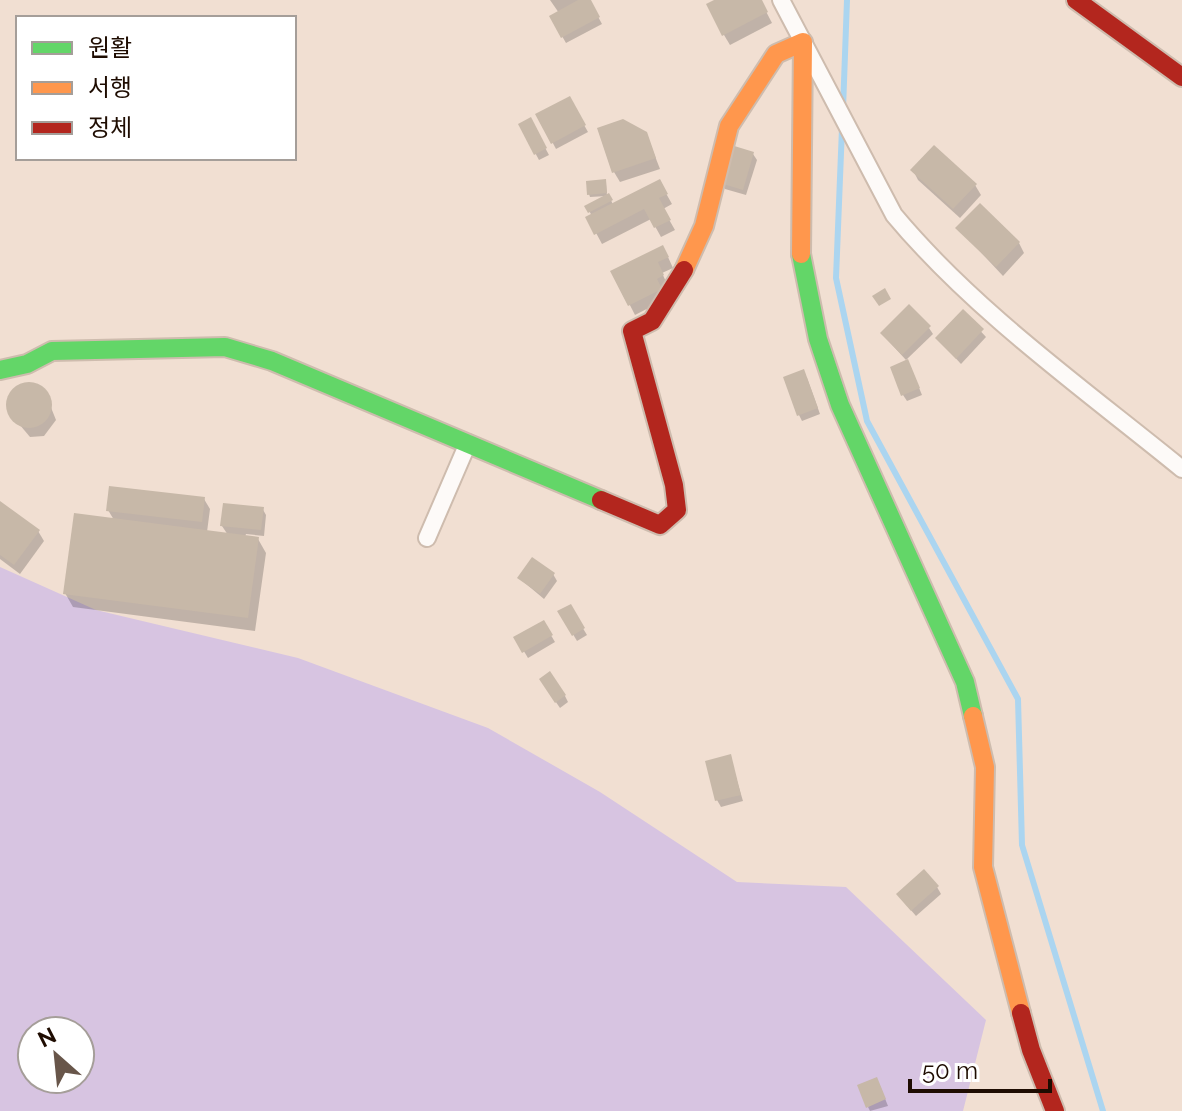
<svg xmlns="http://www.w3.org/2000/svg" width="1182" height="1111" viewBox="0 0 1182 1111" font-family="Raleway,'Noto Sans KR',sans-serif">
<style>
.green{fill:#d7c4e1;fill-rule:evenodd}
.shadow{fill:#0003}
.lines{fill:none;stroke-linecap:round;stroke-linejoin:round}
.stream{stroke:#abd5f0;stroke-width:6}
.building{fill:#c7b8a8}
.street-casing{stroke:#cebcae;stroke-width:20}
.fast-casing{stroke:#cebcae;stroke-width:22}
.slow-casing{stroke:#cebcae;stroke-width:22}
.jam-casing{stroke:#cebcae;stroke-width:22}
.street{stroke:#fdfaf8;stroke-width:16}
.fast{stroke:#63d668;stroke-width:18}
.slow{stroke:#ff974d;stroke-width:18}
.jam{stroke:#b3261e;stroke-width:18}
</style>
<rect width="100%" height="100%" fill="#f1dfd2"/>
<path class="green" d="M0,567L96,610L298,658L488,728L600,792L737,882L846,887L986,1020L963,1111H0ZM32,1031H80V1079H32Z"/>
<g class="shadow">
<polygon points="550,0 589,0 602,24 566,43 551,17 559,13"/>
<polygon points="718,0 760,0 772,23 730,45 724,35"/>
<polygon points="569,98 588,132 556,149 538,115"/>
<polygon points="530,120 549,155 539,160 520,125"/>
<polygon points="646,133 660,169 620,182 614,172"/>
<polygon points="753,154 757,160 746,195 725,189 722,183"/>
<polygon points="913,170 975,185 981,195 960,218 918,180"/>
<polygon points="659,181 672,204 663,209 675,230 661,237 651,219 602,244 588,218 592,216 587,207 609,195 613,205"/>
<polygon points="606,184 607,196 590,197 589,194"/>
<polygon points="958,228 1019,243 1024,253 1003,276"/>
<polygon points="668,257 673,268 662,273 668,286 666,299 635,315 613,272"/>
<polygon points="963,312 986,337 961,364 937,338"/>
<polygon points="929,328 933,334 906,360 882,334"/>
<polygon points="911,368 922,395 907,401 903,395"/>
<polygon points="807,378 820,414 802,421 799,415"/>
<polygon points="31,384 44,390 56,420 44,436 30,437 9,412 9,398 17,387"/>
<polygon points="204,499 210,509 207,532 228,535 222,526 262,508 266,515 264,536 246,534 245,537 258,539 266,553 255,631 73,607 65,593 114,520 108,510"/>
<polygon points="0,504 38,531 44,541 20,574 0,559"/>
<polygon points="553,574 557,581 544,599 519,578"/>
<polygon points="570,607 587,635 577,641 560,612"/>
<polygon points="543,622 555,642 528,658 516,638"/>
<polygon points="545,686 565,696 568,702 560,708"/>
<polygon points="730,757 743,801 721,807 717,800"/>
<polygon points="937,887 941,894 916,916 898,895"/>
<polygon points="880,1086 888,1106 870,1111 868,1107"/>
</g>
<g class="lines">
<g class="stream">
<polyline points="843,109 847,0"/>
<polyline points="842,128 836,278 867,421 1018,699 1022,845 1103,1111"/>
</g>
</g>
<g class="building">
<polygon points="578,0 591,0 600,17 561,38 549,16"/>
<polygon points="714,0 762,0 768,12 722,36 706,4"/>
<polygon points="570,96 586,125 551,144 535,114"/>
<polygon points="531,117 547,148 534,155 518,124"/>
<polygon points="623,119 647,132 656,158 612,173 597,128"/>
<polygon points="731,145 754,152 743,190 720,183"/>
<polygon points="934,145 977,184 953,209 910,170"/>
<polygon points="606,179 607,193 587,195 586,181"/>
<polygon points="660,179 668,194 659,198 671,220 654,228 644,209 594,235 585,217"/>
<polygon points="609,193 613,200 588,213 584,206"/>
<polygon points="980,203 1020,242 996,267 955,228"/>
<polygon points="663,245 669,257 658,262 664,275 657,279 662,289 628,306 610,271"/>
<polygon points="885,288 891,299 879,306 872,296"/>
<polygon points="909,304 931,326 902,355 880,333"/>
<polygon points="963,309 984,329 956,359 935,338"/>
<polygon points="908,359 920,388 901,396 890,367"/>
<polygon points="804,369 818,408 797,416 783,377"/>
<circle cx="29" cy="405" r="23"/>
<polygon points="109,486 205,497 202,522 106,511"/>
<polygon points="0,501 40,530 14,565 0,555"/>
<polygon points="223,503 264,507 261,530 220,526"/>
<polygon points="74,513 259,537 248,618 63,594"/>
<polygon points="532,557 555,573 540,594 517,578"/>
<polygon points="571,604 585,628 572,636 557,611"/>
<polygon points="544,620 553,635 522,653 513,637"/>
<polygon points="550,671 566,695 555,703 539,679"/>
<polygon points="731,754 741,795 715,801 705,761"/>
<polygon points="924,869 939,886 911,911 896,894"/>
<polygon points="877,1077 886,1099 866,1108 857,1085"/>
</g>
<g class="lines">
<defs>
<g id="street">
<path d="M781,0L894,215C975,312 1084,389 1182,469"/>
<polyline points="427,538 468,443"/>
</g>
<g id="fast">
<polyline points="801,254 818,339 840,405 965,682 973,716"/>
<polyline points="0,370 27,364 52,351 225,347 272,361 601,500"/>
</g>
<g id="slow">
<polyline points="684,270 704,226 729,126 776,54 803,42 801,254"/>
<polyline points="973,716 985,767 983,867 1021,1013"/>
</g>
<g id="jam">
<polyline points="1076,0 1182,77"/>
<polyline points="601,500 660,525 677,510 674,485 632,331 652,321 684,270"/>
<polyline points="1021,1013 1031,1050 1055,1111"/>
</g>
</defs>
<use href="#street" class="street-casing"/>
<use href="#fast" class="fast-casing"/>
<use href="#slow" class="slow-casing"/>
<use href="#jam" class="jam-casing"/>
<use href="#street" class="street"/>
<use href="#fast" class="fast"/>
<use href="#slow" class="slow"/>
<use href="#jam" class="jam"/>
</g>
<rect x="16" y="16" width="280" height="144" fill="#ffffff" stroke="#a59e99" stroke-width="2"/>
<rect x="32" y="42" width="40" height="12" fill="#63d668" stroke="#a59e99" stroke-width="2"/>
<text x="88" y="56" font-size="24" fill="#1e0c01">원활</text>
<rect x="32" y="82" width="40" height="12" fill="#ff974d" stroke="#a59e99" stroke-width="2"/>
<text x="88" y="96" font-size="24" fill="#1e0c01">서행</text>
<rect x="32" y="122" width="40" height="12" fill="#b3261e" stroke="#a59e99" stroke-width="2"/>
<text x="88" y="136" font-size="24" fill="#1e0c01">정체</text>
<g transform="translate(56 1055) rotate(333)"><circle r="38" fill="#ffffff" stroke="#a59e99" stroke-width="2"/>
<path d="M0-6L14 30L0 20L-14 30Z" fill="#68564a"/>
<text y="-12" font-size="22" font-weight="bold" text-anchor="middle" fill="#1e0c01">N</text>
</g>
<path d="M910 1079v12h140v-12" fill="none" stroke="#1e0c01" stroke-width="4"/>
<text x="922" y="1079" font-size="24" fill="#1e0c01" stroke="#ffffff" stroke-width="6" paint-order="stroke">50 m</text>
</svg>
